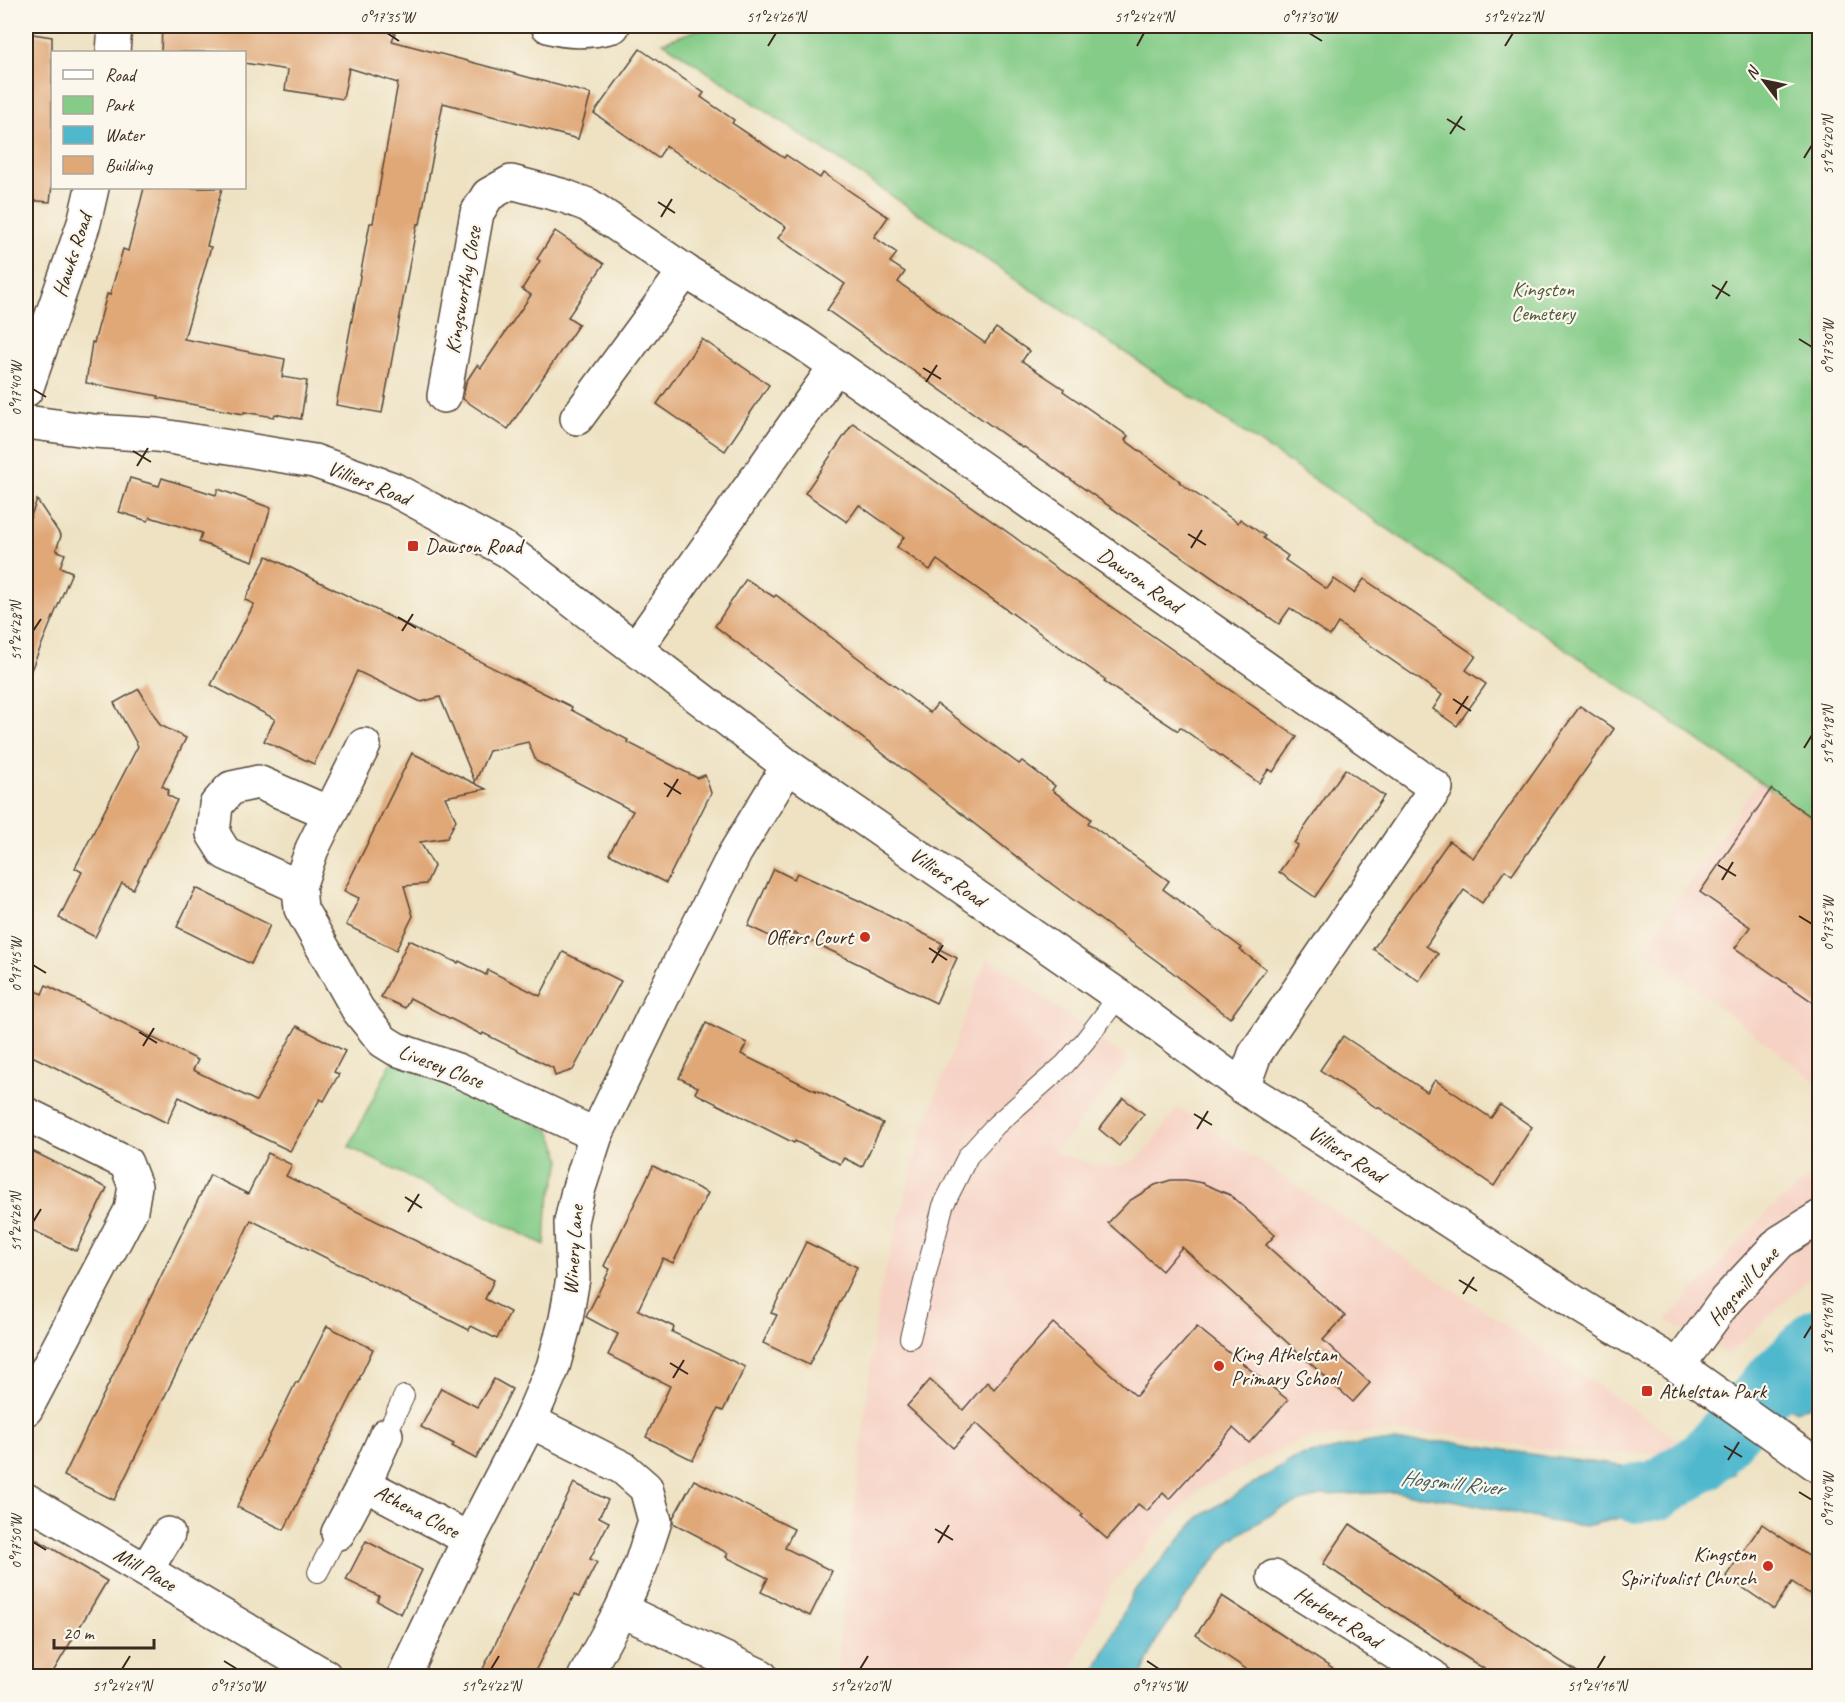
<svg xmlns="http://www.w3.org/2000/svg" width="1845" height="1702" viewBox="0 0 1845 1702" font-family="Caveat,sans-serif">
<style>
.built{fill:#f6d2c4}
.green{fill:#85cc88;stroke:#607b53;stroke-width:1.5}
.water{fill:#50b8cd;stroke:#467176;stroke-width:1.5}
.lines{fill:none;stroke-linecap:round;stroke-linejoin:round}
.river{stroke:#50b8cd;stroke-width:60}
.building{fill:#e0a777}
.service-casing{stroke:#564637;stroke-width:22}
.minor-casing{stroke:#564637;stroke-width:36}
.tertiary-casing{stroke:#564637;stroke-width:36}
.service{stroke:#fff;stroke-width:20}
.minor{stroke:#fff;stroke-width:33}
.tertiary{stroke:#fff;stroke-width:33}
.ticks{fill:none;stroke:#3b2a1e;stroke-width:2}
.poi-dot{fill:#c8321e;stroke:#fbf7ec;stroke-width:2}
.labels{text-anchor:middle;stroke-width:4.5;stroke-linejoin:round;paint-order:stroke}
.street-label{font-size:21px;fill:#3b2a1e;stroke:#fbf7ec}
.park-label{font-size:21px;fill:#515b3e;stroke:#fbf7ec}
.poi-label{font-size:21px;fill:#3b2a1e;stroke:#fbf7ec;text-anchor:start}
.water-label{font-size:22px;font-style:italic;fill:#425c5b;stroke:#fbf7ec}
.neatline{fill:none;stroke:#3b2a1e;stroke-width:2}
.ticks-label{font-size:15px;text-anchor:middle;fill:#3b2a1e}
</style>
<rect width="100%" height="100%" fill="#fbf7ec"/>
<filter id="ink" filterUnits="userSpaceOnUse"><feTurbulence type="fractalNoise" baseFrequency=".0167" numOctaves="2"/><feDisplacementMap in="SourceGraphic" scale="12" xChannelSelector="R" yChannelSelector="G"/><feConvolveMatrix kernelMatrix="1 2 1 2 8 2 1 2 1" color-interpolation-filters="sRGB"/></filter>
<filter id="wash" filterUnits="userSpaceOnUse"><feTurbulence type="fractalNoise" baseFrequency=".008" numOctaves="4" result="noise"/><feDisplacementMap in="SourceGraphic" scale="24" xChannelSelector="R" yChannelSelector="G"/><feGaussianBlur stdDeviation="1.35" result="paint"/><feColorMatrix in="noise" values="0 0 0 0 0 0 0 0 0 0 0 0 0 0 0 0 0 1.4 0 .05"/><feComposite in="paint" operator="in"/></filter>
<g filter="url(#wash)">
<rect width="100%" height="100%" fill="#eee2c3"/>
<g class="built">
<polygon points="1759,780 1819,823 1819,1084 1644,949"/>
<polygon points="987,957 1129,1060 1055,1152 1093,1165 1118,1167 1137,1159 1148,1148 1178,1107 1690,1447 1660,1454 1604,1453 1542,1449 1455,1435 1377,1432 1301,1440 1198,1490 1112,1584 1069,1676 835,1676 878,1299 921,1136"/>
<polygon points="1819,1169 1819,1269 1728,1355 1666,1320 1770,1209"/>
</g>
<g class="green">
<polygon points="709,26 1819,26 1819,823 1565,648 663,42"/>
<polygon points="392,1061 452,1086 550,1130 558,1150 561,1161 547,1209 545,1245 349,1147"/>
</g>
<g class="water">
<polygon points="1819,1317 1819,1401 1796,1411 1753,1382"/>
<polygon points="1370,1442 1455,1442 1549,1457 1639,1468 1703,1454 1735,1473 1665,1507 1585,1526 1554,1522 1458,1501 1395,1492 1323,1495 1281,1508 1230,1540 1193,1587 1156,1641 1141,1676 1093,1676 1133,1593 1199,1517 1297,1457"/>
</g>
<g class="lines">
<polyline class="river" points="1636,1493 1656,1491 1704,1460 1772,1383 1820,1337"/>
</g>
<g id="blocks">
<g class="building">
<polygon points="162,26 240,29 241,26 369,26 395,33 392,41 591,94 578,139 443,103 420,224 417,224 382,413 336,405 370,223 373,223 398,83 349,68 343,99 285,90 288,70 244,63 244,52 161,52"/>
<polygon points="26,33 52,37 52,185 50,202 26,200"/>
<polygon points="640,49 704,93 701,97 734,120 732,123 784,158 786,155 820,178 823,173 888,217 874,237 897,253 890,262 905,272 898,282 985,343 996,328 1029,351 1022,361 1064,389 1063,391 1128,436 1125,440 1180,481 1179,482 1238,523 1240,519 1265,536 1263,538 1288,556 1285,560 1327,589 1334,579 1354,593 1364,579 1476,656 1466,670 1486,684 1457,726 1433,709 1442,695 1338,623 1330,636 1290,608 1279,624 1024,447 1023,448 827,310 845,284 778,238 786,227 666,146 658,158 594,113"/>
<polygon points="144,188 222,188 207,246 211,247 184,339 285,359 282,377 307,381 301,419 275,414 274,417 244,412 244,414 158,398 159,396 86,383 92,342 94,343 107,294 110,295 123,249 128,251"/>
<polygon points="555,231 604,264 568,317 579,324 508,429 463,399 466,382 477,365 481,368 531,295 522,289 540,261 537,259"/>
<polygon points="702,339 769,385 725,451 657,404"/>
<polygon points="853,423 1013,536 1053,566 1297,737 1273,772 1269,769 1259,783 1180,727 1178,731 1104,682 1106,680 937,560 930,570 897,547 904,537 859,505 847,522 805,493"/>
<polygon points="130,478 159,486 162,478 216,495 218,489 271,508 253,561 199,542 202,533 150,517 148,521 119,512"/>
<polygon points="37,500 61,536 56,550 65,554 60,567 72,572 26,682 26,529"/>
<polygon points="267,556 572,707 571,710 628,740 627,742 697,778 705,775 711,793 666,883 609,854 633,811 536,761 528,742 489,751 475,782 440,697 421,702 357,671 314,764 264,741 275,719 211,685 254,604 245,600"/>
<polygon points="746,579 774,597 776,595 930,713 937,704 1019,764 1022,761 1055,786 1052,790 1091,819 1088,823 1169,881 1163,889 1242,948 1240,950 1266,969 1230,1018 1172,972 1053,885 936,794 715,626"/>
<polygon points="139,689 160,725 186,738 162,786 169,790 167,795 177,800 133,889 122,883 95,937 59,918 82,872 75,868 138,746 114,703"/>
<polygon points="1580,706 1614,729 1512,875 1505,870 1482,903 1464,890 1426,946 1438,954 1419,981 1373,949 1449,841 1473,858"/>
<polygon points="412,753 486,789 445,797 456,820 447,838 420,842 434,866 426,884 404,886 413,916 396,950 346,925 359,898 344,891"/>
<polygon points="1345,769 1384,796 1315,897 1279,872 1298,845 1294,843"/>
<polygon points="1771,789 1820,823 1820,1007 1735,948 1750,927 1700,892"/>
<polygon points="774,869 794,879 797,873 860,901 942,943 939,949 957,958 936,1003 869,970 869,969 794,933 789,945 748,926"/>
<polygon points="196,888 270,925 251,964 177,927"/>
<polygon points="409,940 458,963 459,961 486,975 488,970 540,996 563,952 621,981 573,1070 555,1076 553,1068 483,1033 482,1035 410,998 405,1008 381,997"/>
<polygon points="46,985 198,1060 193,1070 256,1101 297,1026 345,1051 334,1072 339,1074 324,1101 320,1099 290,1151 179,1097 167,1123 26,1053 26,986 42,994"/>
<polygon points="706,1023 747,1043 741,1054 816,1091 816,1090 883,1123 862,1167 844,1158 840,1164 795,1141 794,1143 695,1093 698,1087 679,1078"/>
<polygon points="1343,1036 1427,1092 1435,1080 1491,1118 1500,1105 1532,1127 1494,1186 1378,1107 1377,1108 1320,1070"/>
<polygon points="1123,1098 1144,1114 1119,1146 1099,1129"/>
<polygon points="26,1148 107,1188 76,1251 26,1227"/>
<polygon points="268,1153 292,1165 286,1176 494,1280 485,1299 510,1312 497,1339 471,1326 469,1330 251,1220 114,1500 64,1476 210,1175 248,1194"/>
<polygon points="653,1166 708,1193 673,1263 663,1258 638,1310 674,1327 672,1332 745,1367 723,1411 718,1409 693,1460 646,1437 670,1386 608,1355 618,1334 586,1317 610,1269 604,1266"/>
<polygon points="1171,1180 1186,1180 1202,1183 1230,1195 1275,1235 1266,1245 1345,1316 1323,1340 1370,1383 1353,1402 1182,1247 1162,1271 1108,1223 1129,1201 1155,1185"/>
<polygon points="806,1242 857,1267 809,1365 763,1343 777,1315 771,1313"/>
<polygon points="1053,1323 1136,1396 1197,1327 1288,1400 1249,1443 1233,1428 1169,1499 1163,1493 1147,1511 1138,1504 1107,1539 1081,1516 1083,1514 1041,1482 976,1423 953,1448 907,1406 930,1380 963,1410 987,1382 994,1389"/>
<polygon points="327,1326 373,1349 359,1379 360,1379 284,1530 237,1507 250,1479 249,1478 296,1382 298,1383"/>
<polygon points="494,1379 512,1389 476,1459 452,1446 454,1444 421,1427 441,1388 477,1407"/>
<polygon points="694,1480 794,1529 785,1548 832,1571 810,1616 761,1592 768,1578 726,1557 728,1553 701,1540 702,1538 673,1523 673,1518"/>
<polygon points="574,1483 608,1500 599,1517 609,1522 590,1559 597,1562 579,1597 574,1595 532,1677 479,1677"/>
<polygon points="1350,1524 1461,1597 1461,1596 1585,1677 1497,1677 1426,1632 1323,1564"/>
<polygon points="1762,1524 1820,1564 1820,1601 1792,1582 1774,1609 1726,1576"/>
<polygon points="26,1533 107,1581 50,1677 26,1677"/>
<polygon points="366,1541 422,1570 401,1614 377,1601 379,1596 346,1580"/>
<polygon points="1222,1596 1279,1633 1345,1677 1258,1677 1196,1635"/>
</g>
</g>
</g>
<g filter="url(#ink)">
<use href="#blocks" fill-opacity="0" stroke="#564637" stroke-width="1.5"/>
<g class="lines">
<defs>
<g id="service">
<polyline points="910,1338 943,1206 968,1156 996,1125 1065,1064 1084,1042 1119,996"/>
<polyline points="386,1435 404,1396"/>
<polyline points="318,1572 338,1533"/>
</g>
<g id="minor">
<path d="M548,26C570,33 590,32 613,26"/>
<polyline points="444,396 477,213 488,195 511,182 564,196 588,205 685,271 800,341 836,366"/>
<polyline points="577,418 685,271"/>
<polyline points="636,648 836,366 1436,788 1255,1054 1243,1087"/>
<polyline points="364,745 312,849 299,887 301,909 358,1010 383,1041 396,1049 457,1070 596,1135"/>
<polyline points="299,887 225,853 213,834 216,805 231,788 258,782 329,813"/>
<polyline points="26,1114 126,1163 135,1186 131,1210 26,1409"/>
<polyline points="1678,1366 1726,1300 1780,1242 1820,1217"/>
<polyline points="530,1421 623,1468 646,1488 655,1521 641,1564 621,1610 585,1676"/>
<polyline points="364,1484 469,1539"/>
<polyline points="26,1500 325,1676"/>
<polyline points="338,1533 364,1484 386,1435"/>
<polyline points="146,1570 168,1534"/>
<polyline points="1274,1577 1432,1676"/>
<polyline points="621,1610 761,1676"/>
<polyline points="404,1676 469,1539 530,1421 553,1367 566,1319 573,1278 571,1222 578,1191 596,1135 662,998 735,853 788,766"/>
</g>
<g id="tertiary">
<polyline points="113,52 115,26"/>
<polyline points="26,390 84,223 92,188"/>
<polyline points="26,422 94,431 157,435 314,461 393,489 508,551 788,766 1119,996 1243,1087 1582,1307 1678,1366 1820,1467"/>
</g>
</defs>
<use href="#service" class="service-casing"/>
<use href="#minor" class="minor-casing"/>
<use href="#tertiary" class="tertiary-casing"/>
<use href="#service" class="service"/>
<use href="#minor" class="minor"/>
<use href="#tertiary" class="tertiary"/>
</g>
</g>
<path class="ticks" d="M387,33L399,41M1309,33L1322,41M768,46L776,33M1137,46L1144,33M1505,46L1513,33M1447,119L1465,130M1450,134L1462,116M1804,158L1812,145M658,202L675,213M661,217L672,199M1712,285L1730,296M1716,299L1727,281M1799,339L1812,347M923,368L941,379M926,382L937,365M33,389L46,397M133,451L151,462M137,466L148,448M1188,534L1206,545M1191,548L1202,530M398,617L416,628M33,631L41,619M402,631L413,614M1453,699L1471,711M1456,714L1468,696M1804,748L1812,735M664,783L681,794M667,797L678,779M1718,865L1736,876M1722,880L1733,862M1799,916L1812,924M929,948L947,960M932,963L943,945M33,965L46,973M139,1032L157,1043M143,1046L154,1028M1194,1114L1212,1125M1197,1129L1208,1111M405,1197L422,1208M408,1212L419,1194M33,1222L41,1209M1459,1280L1477,1291M1463,1294L1474,1277M1804,1338L1812,1325M670,1363L688,1374M673,1378L684,1360M1724,1446L1742,1457M1728,1460L1739,1442M1799,1492L1812,1500M935,1529L953,1540M33,1542L46,1550M938,1543L949,1525M224,1661L237,1669M1147,1661L1159,1669M122,1669L130,1656M491,1669L499,1656M860,1669L868,1656M1597,1669L1605,1656"/>
<g class="poi-dot">
<rect x="407" y="540" width="12" height="12" rx="3"/>
<circle cx="865" cy="937" r="6"/>
<circle cx="1219" cy="1366" r="6"/>
<rect x="1641" y="1385" width="12" height="12" rx="3"/>
<circle cx="1768" cy="1566" r="6"/>
</g>
<g class="labels">
<g class="street-label">
<text transform="translate(72 255) rotate(-72)" y="7">Hawks Road</text>
<text transform="translate(463 290) rotate(-80)" y="7">Kingsworthy Close</text>
<text transform="translate(369 483) rotate(22)" y="7">Villiers Road</text>
<text transform="translate(1140 580) rotate(35)" y="7">Dawson Road</text>
<text transform="translate(948 877) rotate(35)" y="7">Villiers Road</text>
<text transform="translate(441 1066) rotate(21)" y="7">Livesey Close</text>
<text transform="translate(1347 1154) rotate(33)" y="7">Villiers Road</text>
<text transform="translate(573 1250) rotate(-86)" y="7">Winery Lane</text>
<text transform="translate(1743 1286) rotate(-49)" y="7">Hogsmill Lane</text>
<text transform="translate(417 1511) rotate(28)" y="7">Athena Close</text>
<text transform="translate(145 1569) rotate(30)" y="7">Mill Place</text>
<text transform="translate(1338 1617) rotate(32)" y="7">Herbert Road</text>
</g>
<g class="park-label">
<text x="1543" y="296">Kingston<tspan x="1543" dy="24">Cemetery</tspan></text>
</g>
<g class="poi-label">
<text x="425" y="553">Dawson Road</text>
<text x="853" y="944" text-anchor="end">Offers Court</text>
<text x="1231" y="1361">King Athelstan<tspan x="1231" dy="24">Primary School</tspan></text>
<text x="1659" y="1398">Athelstan Park</text>
<text x="1756" y="1561" text-anchor="end">Kingston<tspan x="1756" dy="24">Spiritualist Church</tspan></text>
</g>
<g class="water-label">
<text transform="translate(1452 1482) rotate(6)" y="8">Hogsmill River</text>
</g>
</g>
<rect width="1845" height="1702" fill="none" stroke="#fbf7ec" stroke-width="66"/>
<rect x="51" y="51" width="195" height="138" fill="#fbf7ec" stroke="#aea59a" stroke-width="1.5"/>
<rect x="63" y="70" width="30" height="9" fill="#ffffff" stroke="#aea59a" stroke-width="1.5"/>
<text x="105" y="81" font-size="18" fill="#3b2a1e">Road</text>
<rect x="63" y="96" width="30" height="18" fill="#85cc88" stroke="#aea59a" stroke-width="1.5"/>
<text x="105" y="111" font-size="18" fill="#3b2a1e">Park</text>
<rect x="63" y="126" width="30" height="18" fill="#50b8cd" stroke="#aea59a" stroke-width="1.5"/>
<text x="105" y="141" font-size="18" fill="#3b2a1e">Water</text>
<rect x="63" y="156" width="30" height="18" fill="#e0a777" stroke="#aea59a" stroke-width="1.5"/>
<text x="105" y="171" font-size="18" fill="#3b2a1e">Building</text>
<g transform="translate(1764 81) rotate(302)" stroke="#fbf7ec" stroke-width="4.5" paint-order="stroke">
<path d="M0-4.5L10 22L0 15L-10 22Z" fill="#3b2a1e"/>
<text y="-9" font-size="16" font-weight="bold" text-anchor="middle" fill="#3b2a1e">N</text>
</g>
<path d="M54 1639v9h100v-9" fill="none" stroke="#3b2a1e" stroke-width="3"/>
<text x="63" y="1639" font-size="18" fill="#3b2a1e" stroke="#fbf7ec" stroke-width="4.5" paint-order="stroke">20 m</text>
<rect x="33" y="33" width="1779" height="1636" class="neatline"/>
<g class="ticks-label">
<text x="387" y="22">0°17'35"W</text>
<text x="776" y="22">51°24'26"N</text>
<text x="1144" y="22">51°24'24"N</text>
<text x="1309" y="22">0°17'30"W</text>
<text x="1513" y="22">51°24'22"N</text>
<text transform="translate(1828 145) rotate(-90)" y="5">51°24'20"N</text>
<text transform="translate(1828 347) rotate(-90)" y="5">0°17'30"W</text>
<text transform="translate(16 389) rotate(-90)" y="5">0°17'40"W</text>
<text transform="translate(16 631) rotate(-90)" y="5">51°24'28"N</text>
<text transform="translate(1828 735) rotate(-90)" y="5">51°24'18"N</text>
<text transform="translate(1828 924) rotate(-90)" y="5">0°17'35"W</text>
<text transform="translate(16 965) rotate(-90)" y="5">0°17'45"W</text>
<text transform="translate(16 1222) rotate(-90)" y="5">51°24'26"N</text>
<text transform="translate(1828 1325) rotate(-90)" y="5">51°24'16"N</text>
<text transform="translate(1828 1500) rotate(-90)" y="5">0°17'40"W</text>
<text transform="translate(16 1542) rotate(-90)" y="5">0°17'50"W</text>
<text x="122" y="1691">51°24'24"N</text>
<text x="237" y="1691">0°17'50"W</text>
<text x="491" y="1691">51°24'22"N</text>
<text x="860" y="1691">51°24'20"N</text>
<text x="1159" y="1691">0°17'45"W</text>
<text x="1597" y="1691">51°24'16"N</text>
</g>
</svg>
